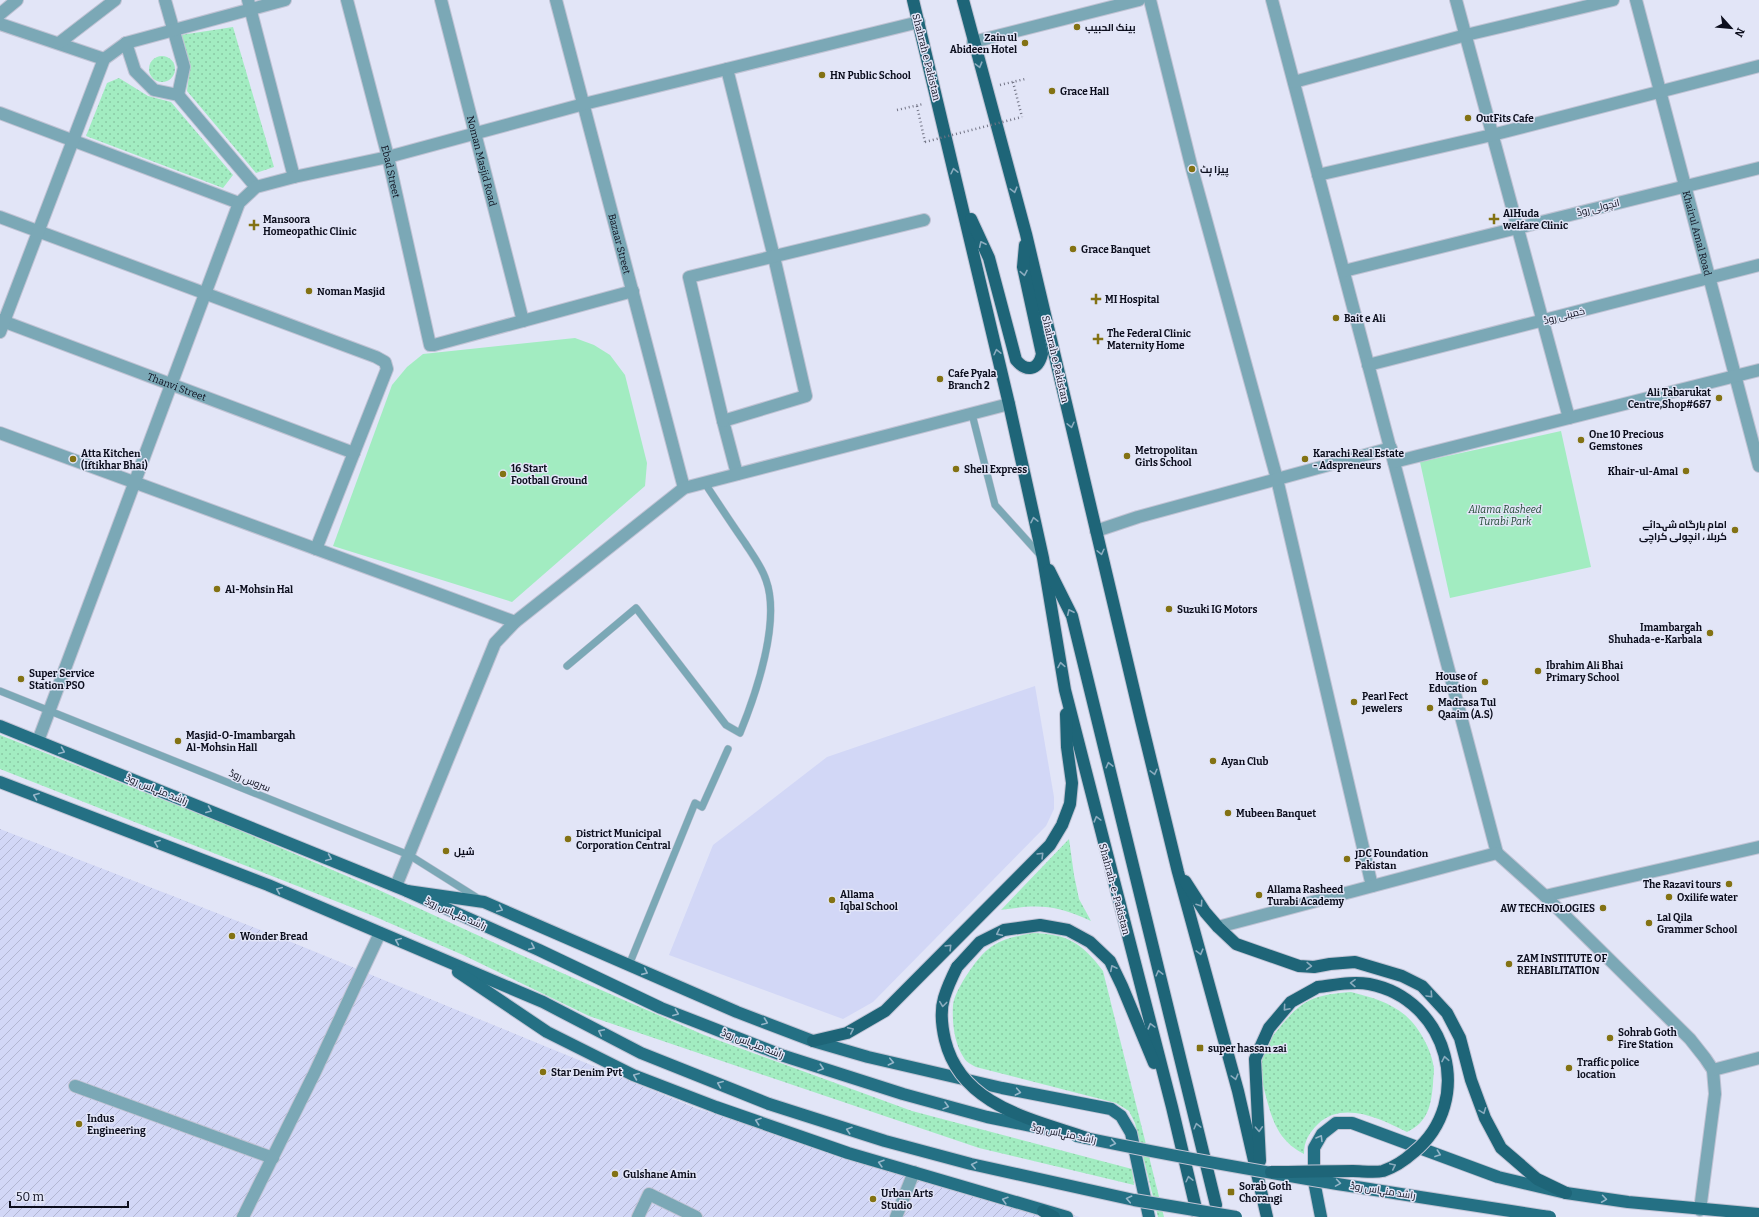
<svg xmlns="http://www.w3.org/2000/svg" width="1759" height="1217" viewBox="0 0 1759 1217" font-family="Bitter,Cairo,serif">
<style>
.built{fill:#d2d7f6}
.industrial{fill:url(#industrial-furrows)}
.grass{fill:url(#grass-dots)}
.park{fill:#a2ecc1}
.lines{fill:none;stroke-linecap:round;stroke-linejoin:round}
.service-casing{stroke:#c0c3d4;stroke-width:8}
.minor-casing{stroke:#c0c3d4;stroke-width:14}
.tertiary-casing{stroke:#c0c3d4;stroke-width:14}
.primary-casing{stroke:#c0c3d4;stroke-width:14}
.trunk-casing{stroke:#c0c3d4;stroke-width:14}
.path{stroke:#737586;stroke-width:2.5;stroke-dasharray:1 3;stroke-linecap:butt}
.service{stroke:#7ba8b6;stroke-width:7}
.minor{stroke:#7ba8b6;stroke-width:12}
.tertiary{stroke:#7ba8b6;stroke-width:12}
.primary{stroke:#247084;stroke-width:12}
.trunk{stroke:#1e6578;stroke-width:12}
.primary-bridge-casing{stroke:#c0c3d4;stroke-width:14;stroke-linecap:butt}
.trunk-bridge-casing{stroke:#c0c3d4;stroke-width:14;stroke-linecap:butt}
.path-bridge{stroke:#737586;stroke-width:2.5;stroke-dasharray:1 3;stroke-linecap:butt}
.primary-bridge{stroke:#247084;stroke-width:12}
.trunk-bridge{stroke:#1e6578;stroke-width:12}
.oneway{stroke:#8aabbe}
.oneway2{stroke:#96b6c9}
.poi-dot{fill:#837213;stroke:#e2e5f7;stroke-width:1.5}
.labels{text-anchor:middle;stroke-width:3;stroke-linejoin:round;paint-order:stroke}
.poi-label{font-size:10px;font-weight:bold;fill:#0c0e1d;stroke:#e2e5f7;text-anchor:start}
.street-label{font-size:10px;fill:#0c0e1d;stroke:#e2e5f7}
.park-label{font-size:10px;font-style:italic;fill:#1f4631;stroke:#e2e5f7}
</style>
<defs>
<pattern id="industrial-furrows" width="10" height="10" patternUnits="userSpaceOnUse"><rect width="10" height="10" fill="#d2d7f6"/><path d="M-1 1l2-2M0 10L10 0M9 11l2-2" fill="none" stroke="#b3b7d2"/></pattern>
<pattern id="grass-dots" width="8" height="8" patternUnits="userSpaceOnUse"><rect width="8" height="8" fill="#a2ecc1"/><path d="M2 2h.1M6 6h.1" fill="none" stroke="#8ac9a5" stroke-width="1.8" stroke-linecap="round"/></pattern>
</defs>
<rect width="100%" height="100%" fill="#e2e5f7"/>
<polygon class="built" points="1035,686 1054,797 1054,809 1046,826 873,1002 843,1019 669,955 713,845 827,757"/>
<polygon class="industrial" points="0,829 284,939 698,1109 1080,1217 0,1217"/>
<g class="grass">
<polygon points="233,27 274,167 256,173 187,91 190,66 181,35"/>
<circle cx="162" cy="69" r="13"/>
<polygon points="119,78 148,96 171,102 233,175 223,188 86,136 107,83"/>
<polygon points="0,735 227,825 370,886 521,955 704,1035 912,1111 1132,1169 1134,1185 979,1148 589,1016 463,955 371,915 0,769"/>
<path d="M1069,839L1074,875L1079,899L1091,921C1055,905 1040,904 1001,910Z"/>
<path d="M1032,933C1068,934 1082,943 1103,971L1164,1217H1158L1135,1123L1129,1111L1116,1103L976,1067C972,1065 966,1062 964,1058C954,1043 952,1022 953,1005C955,989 980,952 994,945C1005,938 1019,936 1032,933Z"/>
<path d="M1351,992C1371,997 1389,1002 1405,1015C1419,1027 1432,1050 1434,1069C1434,1073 1433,1079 1433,1084C1431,1106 1428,1122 1407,1132C1381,1119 1343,1100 1318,1124C1309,1133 1304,1141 1304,1154C1282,1143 1274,1126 1268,1104C1265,1091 1259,1075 1261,1061C1262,1052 1270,1039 1276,1032C1301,1000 1312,995 1351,992Z"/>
</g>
<g class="park">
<polygon points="575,338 594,345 610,355 625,375 647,463 645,486 512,602 333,546 392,385 407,367 423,354"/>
<polygon points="1561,431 1591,567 1450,598 1420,462"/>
</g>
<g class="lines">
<defs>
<g id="service">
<polyline points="972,414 995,505 1041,556"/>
<path d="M567,666L636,608L726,725L740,733C756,694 781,621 766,580C762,567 752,554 745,543C731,523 718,503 704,482"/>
<polyline points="0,691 409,855 479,899"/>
<polyline points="629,965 695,803 702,807 728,749"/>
</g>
<g id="minor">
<polyline points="165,0 184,67 178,95"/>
<polyline points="248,0 294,177"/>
<path id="s1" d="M347,0L388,157L430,345H434L633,291"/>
<path id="s2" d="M441,0L523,321"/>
<path id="s3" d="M556,0L684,488"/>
<polyline points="1150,0 1192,169 1277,479 1372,886"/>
<polyline points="1272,0 1497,853"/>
<polyline points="1456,0 1569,418"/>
<path id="s4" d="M1636,0L1759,466"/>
<polyline points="0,14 17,0"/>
<polyline points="0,24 104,59"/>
<polyline points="59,43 115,0"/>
<polyline points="126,43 135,71 154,90 178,95 256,187"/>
<polyline points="727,69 774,257 806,396 723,421 737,474"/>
<polyline points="1294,82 1466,35 1613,0"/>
<polyline points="0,113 239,203"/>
<polyline points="1318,175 1492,135 1759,66"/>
<polyline points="0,217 376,357 385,362 387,369 316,549"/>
<polyline points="1344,271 1759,168"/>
<path id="s5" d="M0,320L354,453"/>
<polyline points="0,332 104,59 126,43 285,0"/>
<polyline points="1368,365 1759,265"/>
<polyline points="723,421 689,277 924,220"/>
<polyline points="0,433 515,622"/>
<polyline points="1394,462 1759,370"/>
<polyline points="1096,531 1138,517 1391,448"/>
<polyline points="38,741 239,203 256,187 294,177 388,157 584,104 919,22"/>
<polyline points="1545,896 1759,847"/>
<polyline points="75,1086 273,1158"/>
<polyline points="243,1217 315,1072 380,933"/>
<polyline points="638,1217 649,1194 696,1217"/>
<polyline points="896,1217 914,1172"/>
</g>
<g id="tertiary">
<polyline points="973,42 1139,0"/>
<polyline points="396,886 495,643 515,622 684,488 1009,404"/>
<polyline points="1218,927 1497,853 1545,896 1690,1039 1705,1058 1713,1070 1715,1094 1700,1210"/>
<polyline points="1713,1070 1759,1058"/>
</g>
<g id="primary">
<polyline points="0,726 407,891 539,950 661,1008 784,1056"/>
<polyline points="0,782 268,885 543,1002 641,1053 769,1104"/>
<polyline points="407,891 484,902 737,1012 813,1041 868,1057 1002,1088 1111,1109 1121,1116 1131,1133 1149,1217"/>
<polyline points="458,972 547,1032 633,1075 716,1107 848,1153 1067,1217"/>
<polyline points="1321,1217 1314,1181 1314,1148 1322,1134 1336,1123 1352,1123 1498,1177 1566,1193 1628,1202 1759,1214"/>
</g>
<g id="trunk">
<polyline points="913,0 1009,404 1043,558 1065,690 1172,1107 1198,1217"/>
<polyline points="963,0 1026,234 1141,720 1178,872 1238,1091 1267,1217"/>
<path d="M971,219L989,258L1016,360C1026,372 1038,371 1042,354L1023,267L1025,245"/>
<polyline points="1049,570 1072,616 1216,1205"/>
<polyline points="1185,881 1205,912 1218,927 1236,944 1299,966 1314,967 1330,964 1355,962 1402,976 1422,986 1447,1013 1460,1038 1471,1080 1485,1118 1501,1148 1537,1179 1566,1193"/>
<polyline points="957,967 980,942 1004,930 1040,925 1068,930 1090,942 1110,961 1122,986 1154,1063"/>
<polyline points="813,1041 847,1033 885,1011 1050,845 1062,825 1070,804 1072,783 1067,747 1066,714"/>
<polyline points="1260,1161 1255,1059 1269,1028 1291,1002 1318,987"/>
<polyline points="1043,1211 1054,1217"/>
</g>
</defs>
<use href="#service" class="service-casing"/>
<use href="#minor" class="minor-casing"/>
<use href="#tertiary" class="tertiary-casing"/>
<use href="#primary" class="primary-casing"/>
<use href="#trunk" class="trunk-casing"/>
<g class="path">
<polyline points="1013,82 1022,117"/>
<polyline points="1000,85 1025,79"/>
<polyline points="917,106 925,142"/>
<polyline points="897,110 923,104"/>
</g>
<use href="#service" class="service"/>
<use href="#minor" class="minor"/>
<use href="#tertiary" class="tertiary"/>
<use href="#primary" class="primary"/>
<use href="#trunk" class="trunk"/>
<defs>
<g id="primary-bridge">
<polyline points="784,1056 903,1094 987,1117 1051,1130"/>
<polyline points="769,1104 885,1141 971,1164 1134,1200 1236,1217"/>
<path d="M1076,1136C1233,1169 1392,1193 1550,1217"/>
</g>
<g id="trunk-bridge">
<path d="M957,967C952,977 947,988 944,998C940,1011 942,1027 945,1040C961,1106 1032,1119 1087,1138"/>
<path d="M1271,1172C1298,1172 1326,1171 1353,1171C1362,1171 1374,1173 1383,1171C1395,1167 1405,1160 1414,1152C1476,1101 1448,999 1369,984C1352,981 1335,985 1318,987"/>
</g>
</defs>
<use href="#primary-bridge" class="primary-bridge-casing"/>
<use href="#trunk-bridge" class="trunk-bridge-casing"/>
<polyline class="path-bridge" points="925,142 1022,117"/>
<use href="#primary-bridge" class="primary-bridge"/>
<use href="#trunk-bridge" class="trunk-bridge"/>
</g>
<defs><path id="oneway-chevron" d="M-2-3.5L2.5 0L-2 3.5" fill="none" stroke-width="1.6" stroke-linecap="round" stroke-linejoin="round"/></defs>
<g class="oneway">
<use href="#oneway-chevron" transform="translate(979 65) rotate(75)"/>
<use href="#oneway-chevron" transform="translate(954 171) rotate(-103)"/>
<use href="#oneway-chevron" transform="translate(1014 190) rotate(75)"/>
<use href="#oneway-chevron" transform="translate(982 244) rotate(-115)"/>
<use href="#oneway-chevron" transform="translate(1024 273) rotate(79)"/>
<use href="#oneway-chevron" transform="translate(997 352) rotate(-103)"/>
<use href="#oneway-chevron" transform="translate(1071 425) rotate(77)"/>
<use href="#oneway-chevron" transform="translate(1034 520) rotate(-102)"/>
<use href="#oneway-chevron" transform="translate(1101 552) rotate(77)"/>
<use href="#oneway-chevron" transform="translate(1070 612) rotate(-115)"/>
<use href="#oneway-chevron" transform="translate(1061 665) rotate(-100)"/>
<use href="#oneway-chevron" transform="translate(1109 765) rotate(-104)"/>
<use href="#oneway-chevron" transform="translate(1154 772) rotate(76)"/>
<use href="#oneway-chevron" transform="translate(1097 819) rotate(-105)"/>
<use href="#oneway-chevron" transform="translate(1041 855) rotate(-45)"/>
<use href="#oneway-chevron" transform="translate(1200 904) rotate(56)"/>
<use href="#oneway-chevron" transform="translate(999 933) rotate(154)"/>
<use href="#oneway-chevron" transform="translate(949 947) rotate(-45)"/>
<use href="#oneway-chevron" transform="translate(1200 952) rotate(75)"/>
<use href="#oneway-chevron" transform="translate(1309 966) rotate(2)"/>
<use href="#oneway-chevron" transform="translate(1113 968) rotate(-117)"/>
<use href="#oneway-chevron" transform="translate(1159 973) rotate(-104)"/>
<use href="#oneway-chevron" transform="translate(1353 983) rotate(-179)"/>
<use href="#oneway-chevron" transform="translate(1430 995) rotate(47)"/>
<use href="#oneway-chevron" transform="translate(943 1004) rotate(97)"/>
<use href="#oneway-chevron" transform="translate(1286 1008) rotate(131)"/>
<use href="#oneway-chevron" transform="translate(1151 1026) rotate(-105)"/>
<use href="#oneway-chevron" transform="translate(851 1030) rotate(-25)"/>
<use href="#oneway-chevron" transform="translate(1445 1059) rotate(-101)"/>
<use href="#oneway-chevron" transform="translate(1235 1077) rotate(75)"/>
<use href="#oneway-chevron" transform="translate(1483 1111) rotate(69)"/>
<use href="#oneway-chevron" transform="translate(1197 1126) rotate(-104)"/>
<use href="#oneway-chevron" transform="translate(1259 1129) rotate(87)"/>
<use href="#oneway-chevron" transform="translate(1393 1166) rotate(-25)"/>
<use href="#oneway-chevron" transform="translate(1189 1179) rotate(-103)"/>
</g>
<g class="oneway2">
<use href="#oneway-chevron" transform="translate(62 751) rotate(22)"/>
<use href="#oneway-chevron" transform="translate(36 796) rotate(-159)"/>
<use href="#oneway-chevron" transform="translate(209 810) rotate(22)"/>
<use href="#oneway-chevron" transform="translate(157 843) rotate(-159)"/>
<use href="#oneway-chevron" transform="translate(329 858) rotate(23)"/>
<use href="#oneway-chevron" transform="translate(279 890) rotate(-157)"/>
<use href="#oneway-chevron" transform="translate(500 909) rotate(23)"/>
<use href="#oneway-chevron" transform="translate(398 941) rotate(-157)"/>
<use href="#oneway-chevron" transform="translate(532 947) rotate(24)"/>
<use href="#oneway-chevron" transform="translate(645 972) rotate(24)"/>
<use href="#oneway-chevron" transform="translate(676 1013) rotate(21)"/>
<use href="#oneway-chevron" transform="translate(765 1022) rotate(21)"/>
<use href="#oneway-chevron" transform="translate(601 1032) rotate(-153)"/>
<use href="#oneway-chevron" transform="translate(891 1062) rotate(13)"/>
<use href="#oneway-chevron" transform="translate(821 1068) rotate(18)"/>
<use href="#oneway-chevron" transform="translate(636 1076) rotate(-158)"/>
<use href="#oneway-chevron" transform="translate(720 1084) rotate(-158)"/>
<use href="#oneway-chevron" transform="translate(1018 1092) rotate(11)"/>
<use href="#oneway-chevron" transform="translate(946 1106) rotate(15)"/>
<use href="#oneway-chevron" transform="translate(758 1121) rotate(-161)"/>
<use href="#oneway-chevron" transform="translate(849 1130) rotate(-162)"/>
<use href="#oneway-chevron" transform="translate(1320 1138) rotate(-59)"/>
<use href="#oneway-chevron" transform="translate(1113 1143) rotate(12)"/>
<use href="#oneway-chevron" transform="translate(1438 1154) rotate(20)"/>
<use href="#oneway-chevron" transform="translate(881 1163) rotate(-164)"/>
<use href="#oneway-chevron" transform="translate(974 1165) rotate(-167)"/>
<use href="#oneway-chevron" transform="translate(1338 1183) rotate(9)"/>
<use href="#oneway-chevron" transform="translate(1129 1199) rotate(-168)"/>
<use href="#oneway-chevron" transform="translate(1604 1199) rotate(8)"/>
<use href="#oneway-chevron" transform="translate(1005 1200) rotate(-163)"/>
</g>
<g class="poi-dot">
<circle cx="1077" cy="27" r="4"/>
<circle cx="1025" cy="43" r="4"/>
<circle cx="822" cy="75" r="4"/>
<circle cx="1052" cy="91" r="4"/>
<circle cx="1468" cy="118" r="4"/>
<circle cx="1192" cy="169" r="4"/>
<path d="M1492 213h4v4h4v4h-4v4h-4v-4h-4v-4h4z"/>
<path d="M252 219h4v4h4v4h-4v4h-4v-4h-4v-4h4z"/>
<circle cx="1073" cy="249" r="4"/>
<circle cx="309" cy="291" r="4"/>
<path d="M1094 293h4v4h4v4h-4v4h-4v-4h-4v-4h4z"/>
<circle cx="1336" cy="318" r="4"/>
<path d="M1096 333h4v4h4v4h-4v4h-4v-4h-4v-4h4z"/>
<circle cx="940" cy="379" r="4"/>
<circle cx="1719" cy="398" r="4"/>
<circle cx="1581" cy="440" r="4"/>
<circle cx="1127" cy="456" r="4"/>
<circle cx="73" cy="459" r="4"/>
<circle cx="1305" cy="459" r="4"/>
<circle cx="956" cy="469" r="4"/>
<circle cx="1686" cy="471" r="4"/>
<circle cx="503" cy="474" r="4"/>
<circle cx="1735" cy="530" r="4"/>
<circle cx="217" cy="589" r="4"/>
<circle cx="1169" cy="609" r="4"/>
<circle cx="1710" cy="633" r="4"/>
<circle cx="1538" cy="671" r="4"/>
<circle cx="21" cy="679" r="4"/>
<circle cx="1485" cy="682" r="4"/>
<circle cx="1354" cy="702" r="4"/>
<circle cx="1430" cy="708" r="4"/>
<circle cx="178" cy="741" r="4"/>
<circle cx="1213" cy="761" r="4"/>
<circle cx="1228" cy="813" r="4"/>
<circle cx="568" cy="839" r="4"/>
<circle cx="446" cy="851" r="4"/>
<circle cx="1347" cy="859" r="4"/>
<circle cx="1729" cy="884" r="4"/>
<circle cx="1259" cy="895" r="4"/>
<circle cx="1669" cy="897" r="4"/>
<circle cx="832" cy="900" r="4"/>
<circle cx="1603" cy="908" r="4"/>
<circle cx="1649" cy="923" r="4"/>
<circle cx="232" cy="936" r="4"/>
<circle cx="1509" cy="964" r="4"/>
<circle cx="1610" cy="1038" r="4"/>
<rect x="1196" y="1044" width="8" height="8" rx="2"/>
<circle cx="1569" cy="1068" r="4"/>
<circle cx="543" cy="1072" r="4"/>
<circle cx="79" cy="1124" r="4"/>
<circle cx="615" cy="1174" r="4"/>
<rect x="1227" y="1188" width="8" height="8" rx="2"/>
<circle cx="873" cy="1199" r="4"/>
</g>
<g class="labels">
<g class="poi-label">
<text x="1085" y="31">بينک الحبيب</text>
<text x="1017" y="41" text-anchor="end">Zain ul<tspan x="1017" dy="12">Abideen Hotel</tspan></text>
<text x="830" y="79">HN Public School</text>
<text x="1060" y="95">Grace Hall</text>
<text x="1476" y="122">OutFits Cafe</text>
<text x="1200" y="173">پیزا ہٹ</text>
<text x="1503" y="217">AlHuda<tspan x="1503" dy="12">welfare Clinic</tspan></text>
<text x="263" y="223">Mansoora<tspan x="263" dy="12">Homeopathic Clinic</tspan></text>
<text x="1081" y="253">Grace Banquet</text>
<text x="317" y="295">Noman Masjid</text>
<text x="1105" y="303">MI Hospital</text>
<text x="1344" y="322">Bait e Ali</text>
<text x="1107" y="337">The Federal Clinic<tspan x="1107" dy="12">Maternity Home</tspan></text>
<text x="948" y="377">Cafe Pyala<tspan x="948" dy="12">Branch 2</tspan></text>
<text x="1711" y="396" text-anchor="end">Ali Tabarukat<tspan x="1711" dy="12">Centre,Shop#6&amp;7</tspan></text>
<text x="1589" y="438">One 10 Precious<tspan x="1589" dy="12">Gemstones</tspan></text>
<text x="1135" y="454">Metropolitan<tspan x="1135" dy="12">Girls School</tspan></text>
<text x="81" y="457">Atta Kitchen<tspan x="81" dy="12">(Iftikhar Bhai)</tspan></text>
<text x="1313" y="457">Karachi Real Estate<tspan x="1313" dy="12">- Adspreneurs</tspan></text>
<text x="511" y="472">16 Start<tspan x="511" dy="12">Football Ground</tspan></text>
<text x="964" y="473">Shell Express</text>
<text x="1678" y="475" text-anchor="end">Khair-ul-Amal</text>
<text x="1727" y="528" text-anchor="end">امام بارگاہ شہدائے<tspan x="1727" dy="12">کربلا ، انچولی کراچی</tspan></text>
<text x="225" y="593">Al-Mohsin Hal</text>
<text x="1177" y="613">Suzuki IG Motors</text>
<text x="1702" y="631" text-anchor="end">Imambargah<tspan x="1702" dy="12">Shuhada-e-Karbala</tspan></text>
<text x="1546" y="669">Ibrahim Ali Bhai<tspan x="1546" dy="12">Primary School</tspan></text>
<text x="29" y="677">Super Service<tspan x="29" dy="12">Station PSO</tspan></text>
<text x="1477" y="680" text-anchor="end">House of<tspan x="1477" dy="12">Education</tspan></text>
<text x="1362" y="700">Pearl Fect<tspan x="1362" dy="12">Jewelers</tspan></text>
<text x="1438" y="706">Madrasa Tul<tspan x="1438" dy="12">Qaaim (A.S)</tspan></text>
<text x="186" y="739">Masjid-O-Imambargah<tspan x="186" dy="12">Al-Mohsin Hall</tspan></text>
<text x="1221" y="765">Ayan Club</text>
<text x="1236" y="817">Mubeen Banquet</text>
<text x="576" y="837">District Municipal<tspan x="576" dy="12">Corporation Central</tspan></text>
<text x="454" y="855">شیل</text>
<text x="1355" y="857">JDC Foundation<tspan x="1355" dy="12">Pakistan</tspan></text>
<text x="1721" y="888" text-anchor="end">The Razavi tours</text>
<text x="1267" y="893">Allama Rasheed<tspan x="1267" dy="12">Turabi Academy</tspan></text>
<text x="840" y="898">Allama<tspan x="840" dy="12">Iqbal School</tspan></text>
<text x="1677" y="901">Oxilife water</text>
<text x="1595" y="912" text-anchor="end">AW TECHNOLOGIES</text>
<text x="1657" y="921">Lal Qila<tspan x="1657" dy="12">Grammer School</tspan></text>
<text x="240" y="940">Wonder Bread</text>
<text x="1517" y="962">ZAM INSTITUTE OF<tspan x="1517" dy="12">REHABILITATION</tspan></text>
<text x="1618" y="1036">Sohrab Goth<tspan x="1618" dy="12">Fire Station</tspan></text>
<text x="1208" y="1052">super hassan zai</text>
<text x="1577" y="1066">Traffic police<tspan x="1577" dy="12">location</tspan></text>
<text x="551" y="1076">Star Denim Pvt</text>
<text x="87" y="1122">Indus<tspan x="87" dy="12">Engineering</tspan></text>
<text x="623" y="1178">Gulshane Amin</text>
<text x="1239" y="1190">Sorab Goth<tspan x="1239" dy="12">Chorangi</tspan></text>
<text x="881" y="1197">Urban Arts<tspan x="881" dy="12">Studio</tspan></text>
</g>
<g class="street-label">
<text transform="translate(927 57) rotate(76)" y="4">Shahrah e Pakistan</text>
<text dy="4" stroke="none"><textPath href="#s2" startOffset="166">Noman Masjid Road</textPath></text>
<text dy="4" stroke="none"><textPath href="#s1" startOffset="177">Ebad Street</textPath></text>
<text transform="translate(1598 207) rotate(-14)" y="4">انچولی روڈ</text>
<text dy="4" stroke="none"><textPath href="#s4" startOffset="241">Khairul Amal Road</textPath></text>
<text dy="4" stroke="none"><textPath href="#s3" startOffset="252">Bazaar Street</textPath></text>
<text transform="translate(1564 315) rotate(-14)" y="4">خمینی روڈ</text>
<text transform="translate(1056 359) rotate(77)" y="4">Shahrah e Pakistan</text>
<text dy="4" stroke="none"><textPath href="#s5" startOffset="189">Thanvi Street</textPath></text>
<text transform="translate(250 780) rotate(22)" y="4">سروس روڈ</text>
<text transform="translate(157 789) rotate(22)" y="4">راشد منہاس روڈ</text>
<text transform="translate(1115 889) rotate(75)" y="4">Shahrah-e-Pakistan</text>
<text transform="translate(456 913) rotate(24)" y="4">راشد منہاس روڈ</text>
<text transform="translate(753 1043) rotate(21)" y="4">راشد منہاس روڈ</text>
<text transform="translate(1064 1133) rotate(12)" y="4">راشد منہاس روڈ</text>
<text transform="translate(1383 1190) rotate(9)" y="4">راشد منہاس روڈ</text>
</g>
<g class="park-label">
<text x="1505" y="513">Allama Rasheed<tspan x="1505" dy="12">Turabi Park</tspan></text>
</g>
</g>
<g transform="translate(1731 28) rotate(117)" stroke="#e2e5f7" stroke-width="3" paint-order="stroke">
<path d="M0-3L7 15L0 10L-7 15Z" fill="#0c0e1d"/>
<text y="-6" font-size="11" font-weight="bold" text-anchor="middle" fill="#0c0e1d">N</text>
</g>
<path d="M10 1201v6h118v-6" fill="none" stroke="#0c0e1d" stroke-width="2"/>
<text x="16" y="1201" font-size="12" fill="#0c0e1d" stroke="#e2e5f7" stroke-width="3" paint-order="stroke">50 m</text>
</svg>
